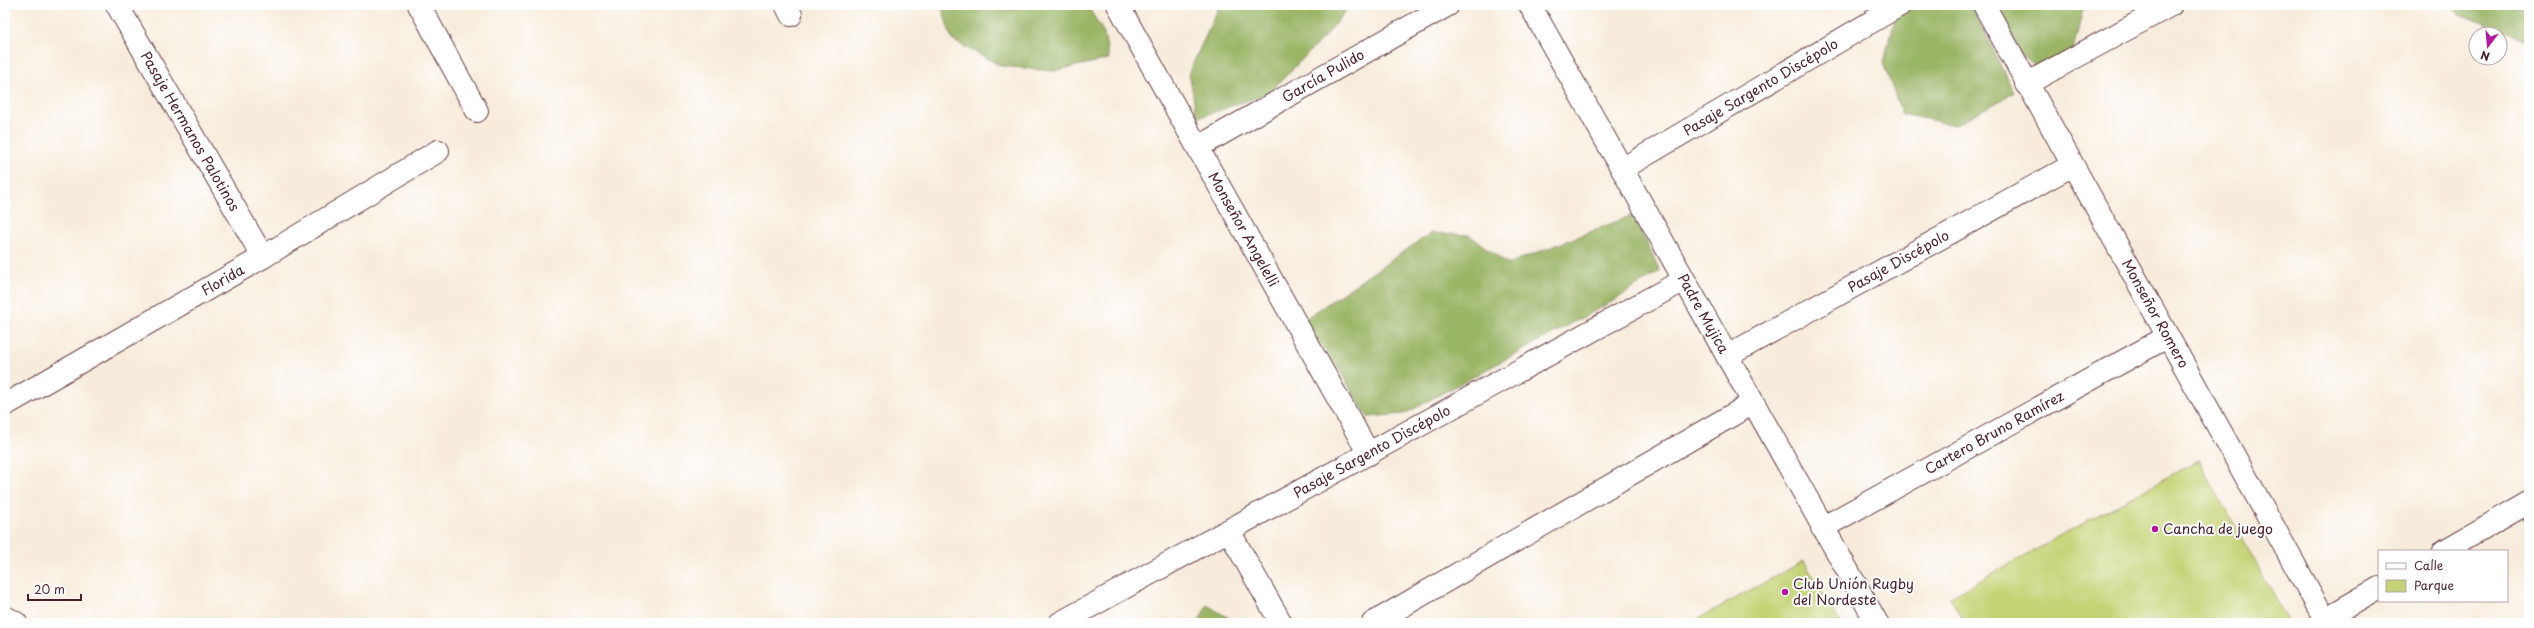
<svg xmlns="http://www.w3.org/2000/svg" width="2534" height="628" viewBox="0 0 2534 628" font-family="'Playpen Sans',sans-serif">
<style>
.green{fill:#c4d375;stroke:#877950}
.forest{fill:#9bb566;stroke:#726a48}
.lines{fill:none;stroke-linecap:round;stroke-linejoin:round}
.minor-casing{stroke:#643e45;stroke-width:24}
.minor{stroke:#fff;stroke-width:22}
.poi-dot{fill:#b5179e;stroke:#fff;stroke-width:1.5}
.labels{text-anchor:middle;stroke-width:4;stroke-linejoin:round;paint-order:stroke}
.street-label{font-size:14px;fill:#4a1f2b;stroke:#fff}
.poi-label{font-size:14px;fill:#4a1f2b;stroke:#fff;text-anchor:start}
</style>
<rect width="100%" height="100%" fill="#fff"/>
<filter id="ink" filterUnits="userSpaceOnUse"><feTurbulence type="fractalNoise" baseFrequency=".025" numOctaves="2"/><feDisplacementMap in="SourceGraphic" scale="8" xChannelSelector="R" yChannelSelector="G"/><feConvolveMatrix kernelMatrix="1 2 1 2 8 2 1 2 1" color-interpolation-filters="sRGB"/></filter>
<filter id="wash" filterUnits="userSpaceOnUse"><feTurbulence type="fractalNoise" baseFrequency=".012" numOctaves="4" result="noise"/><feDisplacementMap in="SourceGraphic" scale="16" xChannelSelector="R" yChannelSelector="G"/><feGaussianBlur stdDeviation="0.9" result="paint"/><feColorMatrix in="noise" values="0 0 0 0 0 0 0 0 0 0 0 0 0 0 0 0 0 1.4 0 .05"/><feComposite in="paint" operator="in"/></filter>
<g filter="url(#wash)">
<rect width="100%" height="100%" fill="#f7ecdb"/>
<g class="green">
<polygon points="2198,460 2289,623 1964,623 1950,597"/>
<polygon points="1804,561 1840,623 1690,623"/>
</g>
<g class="forest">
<polygon points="941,5 1087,5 1104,33 1109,59 1053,71 1001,66 952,40"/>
<polygon points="1220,5 1350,5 1326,35 1269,93 1197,118 1189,72"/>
<polygon points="1899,5 1971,5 2014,93 1955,125 1902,114 1883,63"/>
<polygon points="1997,5 2084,5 2073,50 2047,78 2016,49"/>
<polygon points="2452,5 2529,5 2529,42 2460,14"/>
<polygon points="1633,215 1660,271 1615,300 1404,414 1368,417 1336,365 1302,321 1431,233 1469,235 1508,264"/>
<polygon points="1207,605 1237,623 1198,623"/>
</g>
</g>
<g filter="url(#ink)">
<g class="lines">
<defs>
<g id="minor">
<path id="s1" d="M117,5L263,257"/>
<polyline points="419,5 477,111"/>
<polyline points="786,5 791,15"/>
<path id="s2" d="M1118,5L1369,454"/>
<path id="s3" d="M1530,5L1877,623"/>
<path id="s4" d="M1984,5L2327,623"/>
<polyline points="2026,84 2171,5"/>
<path id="s5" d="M1198,147L1448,5"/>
<path id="s6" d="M1622,169L1900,5"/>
<path id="s7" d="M1727,356L2071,166"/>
<path id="s8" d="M5,405L263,257L438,151"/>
<path id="s9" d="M1822,528L2167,337"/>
<polyline points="1229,531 1281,623"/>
<polyline points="2444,551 2529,502"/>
<polyline points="5,617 16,623"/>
<polyline points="2325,619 2379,588"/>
<path id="s10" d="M1060,623L1684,280"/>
<polyline points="1373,623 1753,403"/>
</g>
</defs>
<use href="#minor" class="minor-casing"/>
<use href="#minor" class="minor"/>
</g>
</g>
<g class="poi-dot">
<circle cx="2155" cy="529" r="4"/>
<circle cx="1785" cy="592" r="4"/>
</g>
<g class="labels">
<g class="street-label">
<text dy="5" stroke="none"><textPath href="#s5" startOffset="144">García Pulido</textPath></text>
<text dy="5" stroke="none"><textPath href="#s6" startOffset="161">Pasaje Sargento Discépolo</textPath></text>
<text dy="5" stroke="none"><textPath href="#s1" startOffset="146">Pasaje Hermanos Palotinos</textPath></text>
<text dy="5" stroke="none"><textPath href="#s2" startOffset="257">Monseñor Angelelli</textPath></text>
<text dy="5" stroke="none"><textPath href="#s7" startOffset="196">Pasaje Discépolo</textPath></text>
<text dy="5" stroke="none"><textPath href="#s8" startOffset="251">Florida</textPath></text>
<text dy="5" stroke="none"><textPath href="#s3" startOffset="354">Padre Mujica</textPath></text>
<text dy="5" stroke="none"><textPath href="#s4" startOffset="353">Monseñor Romero</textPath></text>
<text dy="5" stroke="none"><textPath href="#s9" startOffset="197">Cartero Bruno Ramírez</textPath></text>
<text dy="5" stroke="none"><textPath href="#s10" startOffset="356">Pasaje Sargento Discépolo</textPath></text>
</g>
<g class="poi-label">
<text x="2163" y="534">Cancha de juego</text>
<text x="1793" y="589">Club Unión Rugby<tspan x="1793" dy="16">del Nordeste</tspan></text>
</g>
</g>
<rect width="2534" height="628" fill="none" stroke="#fff" stroke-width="20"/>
<rect x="2378" y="550" width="130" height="52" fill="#ffffff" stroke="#b7a5aa"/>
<rect x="2386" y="563" width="20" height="6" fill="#ffffff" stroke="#b7a5aa"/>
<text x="2414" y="570" font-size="12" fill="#4a1f2b">Calle</text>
<rect x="2386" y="580" width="20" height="12" fill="#c4d375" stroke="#b7a5aa"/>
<text x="2414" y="590" font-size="12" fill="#4a1f2b">Parque</text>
<g transform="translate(2488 46) rotate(196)"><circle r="19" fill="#ffffff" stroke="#b7a5aa"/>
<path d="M0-3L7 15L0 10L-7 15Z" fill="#b5179e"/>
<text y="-6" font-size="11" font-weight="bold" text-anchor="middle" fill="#4a1f2b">N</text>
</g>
<path d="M28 594v6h53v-6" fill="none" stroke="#4a1f2b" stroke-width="2"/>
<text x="34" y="594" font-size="12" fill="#4a1f2b" stroke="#ffffff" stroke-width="3" paint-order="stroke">20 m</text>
</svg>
